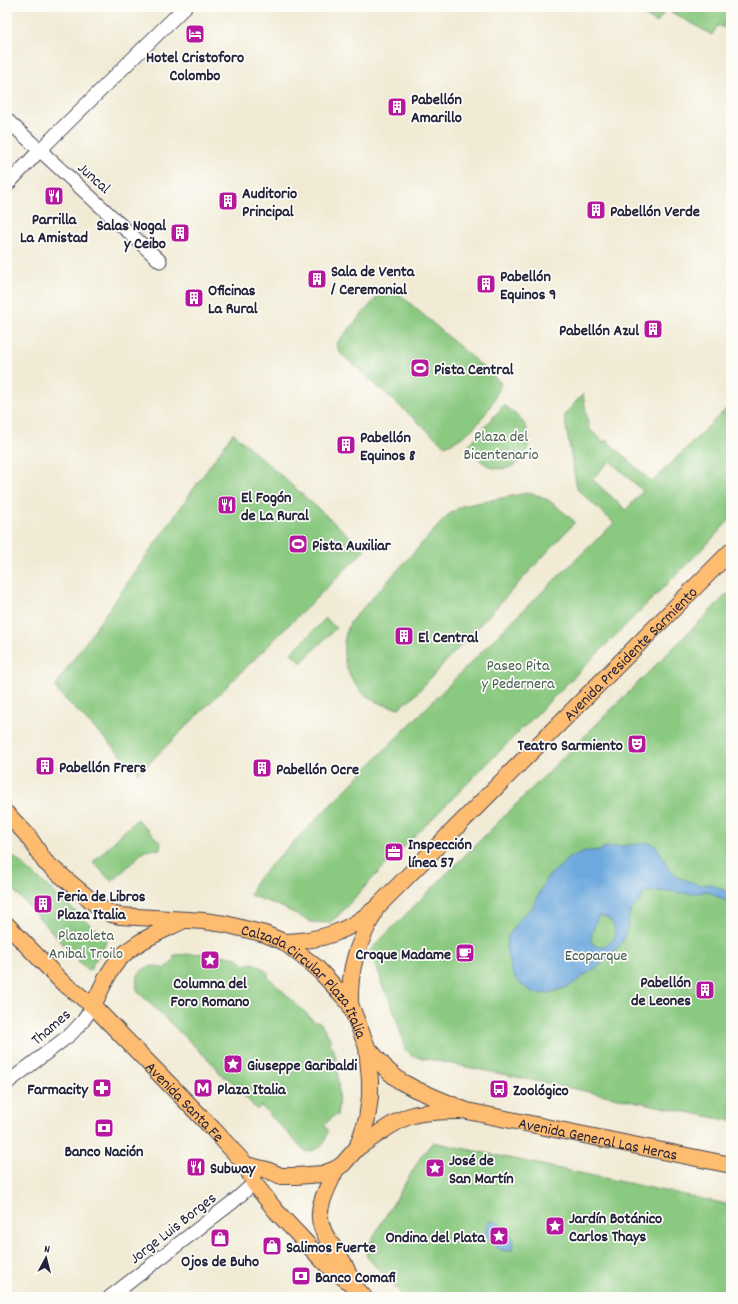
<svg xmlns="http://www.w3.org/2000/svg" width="738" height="1304" viewBox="0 0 738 1304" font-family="Dekko,sans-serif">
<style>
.green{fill:#8ac980;stroke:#56765e;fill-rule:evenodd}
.water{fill:#6da9de;stroke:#48668c;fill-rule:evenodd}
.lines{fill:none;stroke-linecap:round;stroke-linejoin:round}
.minor-casing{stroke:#414052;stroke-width:15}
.major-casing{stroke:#414052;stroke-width:18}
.minor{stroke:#fff;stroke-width:13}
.major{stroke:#febc70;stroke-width:16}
.labels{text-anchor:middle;stroke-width:3.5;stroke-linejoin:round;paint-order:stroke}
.poi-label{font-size:16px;font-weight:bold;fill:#22223b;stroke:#fdfcf7;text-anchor:start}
.street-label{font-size:16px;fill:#22223b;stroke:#fdfcf7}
.park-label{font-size:16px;fill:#465c53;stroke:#fdfcf7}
</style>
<rect width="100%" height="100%" fill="#fdfcf7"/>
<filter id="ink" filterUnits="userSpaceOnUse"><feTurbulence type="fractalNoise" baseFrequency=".025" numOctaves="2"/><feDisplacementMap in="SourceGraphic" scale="8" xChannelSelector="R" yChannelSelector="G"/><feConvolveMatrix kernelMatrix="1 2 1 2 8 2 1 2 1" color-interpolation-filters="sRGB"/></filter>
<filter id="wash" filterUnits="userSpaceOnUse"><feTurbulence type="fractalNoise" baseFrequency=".012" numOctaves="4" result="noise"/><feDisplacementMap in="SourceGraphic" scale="16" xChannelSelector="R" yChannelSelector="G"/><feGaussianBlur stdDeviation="0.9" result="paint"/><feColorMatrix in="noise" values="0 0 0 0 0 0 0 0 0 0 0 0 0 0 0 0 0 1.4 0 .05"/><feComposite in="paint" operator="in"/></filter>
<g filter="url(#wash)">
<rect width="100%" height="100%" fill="#f1ebd5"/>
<g class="green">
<polygon points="630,7 731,7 731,13 723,28 718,25 712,35 666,9 657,23"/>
<path d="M386,287L395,290L501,383C494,404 480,425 462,437C457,441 451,443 445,446L340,353L336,344Z"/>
<path d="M583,394L589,429L604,442L606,440L652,482L731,404V518L710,541L373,878L338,916L329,923L311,922L282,907L250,895L257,879L513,620L614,523L577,489L564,415ZM610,461L643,491L626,510L592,479Z"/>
<path d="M504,405C511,411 522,418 526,427C537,450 515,476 491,467C482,464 474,453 467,447Z"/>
<polygon points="233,433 365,550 139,773 58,692 56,687 59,680"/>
<path d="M527,493C548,495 559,509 575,522L414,696L399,708C387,706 376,703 367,696C353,686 342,664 344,646C344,638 347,630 350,622L448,515L462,506Z"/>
<path d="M731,590V1121L413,1056L412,1057L407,1050L406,1051L404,1048L405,1047C400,1031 396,1016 390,1001C387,993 380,986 381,978L369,951Z"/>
<polygon points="326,618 336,628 301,663 291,653"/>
<polygon points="137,819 161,843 160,849 145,850 112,882 93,862"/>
<path d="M7,852L21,863L94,928L108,934C106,948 95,957 91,969L87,970L7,883Z"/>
<path d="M208,953L238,958L244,965L253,963L259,966L268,973V977L315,1022H320L331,1040L329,1043C330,1044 332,1046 333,1048C339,1060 340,1103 337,1116L335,1115L324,1125L328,1130C326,1143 320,1151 306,1152L261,1106L257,1110L231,1081L220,1074L216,1067L138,992C133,979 140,966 155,966C158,966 162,968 165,969L174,960L173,957L175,955Z"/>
<polygon points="433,1142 731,1205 731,1297 404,1297 367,1257 366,1252 367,1247 422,1155"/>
</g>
<g class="water">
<path d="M651,843L657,847L668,867L677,877L699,885L708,884L713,885L727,892L731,898V906L726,901L707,891L692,894L668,891L644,892L641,901L631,910L629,915L627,929L622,943L604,962L588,973L570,986L549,993L541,994L532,992L517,981L512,972L508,958L506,947L508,936L522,916L533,907L546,879L551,874L562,865L568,858L585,851H599L606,847ZM598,916C611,916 617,927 614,939L606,946H596L591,942V936Z"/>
<path d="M490,1221C502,1222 511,1232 514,1243L512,1250C499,1255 480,1236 487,1223Z"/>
</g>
</g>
<g filter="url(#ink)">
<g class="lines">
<defs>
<g id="minor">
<polyline points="7,120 160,261"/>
<polyline points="7,185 40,150 185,7"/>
<polyline points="7,1083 71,1034 83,1021 93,1006"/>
<polyline points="110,1297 234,1201 254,1183"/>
</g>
<g id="major">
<path id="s1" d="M7,814L28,836L45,862L99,907L111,914L120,916L204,921L225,924L265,934L284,942L316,967L333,985L350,1004L367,1047L370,1080V1097L367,1119L357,1148L343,1164L336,1169L322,1174L296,1176H281L267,1170L246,1165"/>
<path id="s2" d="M7,925L62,982L93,1006L213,1129L246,1165L254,1183L276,1211L326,1264L353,1285L364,1297"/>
<path id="s3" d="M284,942C321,941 348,932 376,908L731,551"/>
<path d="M350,1004C349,967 357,946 374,913"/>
<path d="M93,1006C99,993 105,979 113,967C128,944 158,933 182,921"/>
<path id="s4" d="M367,1047L388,1071L400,1081L415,1089L467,1111L731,1165"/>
<path d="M357,1148C375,1137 393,1121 413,1115C428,1111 445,1111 460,1111"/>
<path d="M336,1169C330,1183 321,1198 320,1212C318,1232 334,1246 343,1262C347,1269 349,1277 353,1284"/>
</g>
</defs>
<use href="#minor" class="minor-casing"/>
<use href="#major" class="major-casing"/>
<use href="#minor" class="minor"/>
<use href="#major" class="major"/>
</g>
</g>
<defs>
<symbol id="hotel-square" viewBox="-11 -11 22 22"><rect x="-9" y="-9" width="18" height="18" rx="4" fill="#b5179e" stroke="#fdfcf7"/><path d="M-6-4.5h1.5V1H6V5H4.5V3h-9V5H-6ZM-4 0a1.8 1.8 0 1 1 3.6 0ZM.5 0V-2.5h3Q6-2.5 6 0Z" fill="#fff"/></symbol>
<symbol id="building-square" viewBox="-11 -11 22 22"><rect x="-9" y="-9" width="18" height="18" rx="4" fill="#b5179e" stroke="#fdfcf7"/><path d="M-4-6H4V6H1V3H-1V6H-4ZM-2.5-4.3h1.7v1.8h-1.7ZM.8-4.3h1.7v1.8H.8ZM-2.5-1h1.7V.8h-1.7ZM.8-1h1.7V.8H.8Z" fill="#fff"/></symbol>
<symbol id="restaurant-square" viewBox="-11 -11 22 22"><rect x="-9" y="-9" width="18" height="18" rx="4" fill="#b5179e" stroke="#fdfcf7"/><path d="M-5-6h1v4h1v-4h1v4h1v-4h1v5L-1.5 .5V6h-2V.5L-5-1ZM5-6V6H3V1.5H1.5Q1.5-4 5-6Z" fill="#fff"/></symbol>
<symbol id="stadium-square" viewBox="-11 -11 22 22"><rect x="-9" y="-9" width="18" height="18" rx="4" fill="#b5179e" stroke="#fdfcf7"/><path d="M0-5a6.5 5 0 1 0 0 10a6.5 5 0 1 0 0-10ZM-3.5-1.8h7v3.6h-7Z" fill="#fff"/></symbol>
<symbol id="theatre-square" viewBox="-11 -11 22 22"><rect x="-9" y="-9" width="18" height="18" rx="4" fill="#b5179e" stroke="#fdfcf7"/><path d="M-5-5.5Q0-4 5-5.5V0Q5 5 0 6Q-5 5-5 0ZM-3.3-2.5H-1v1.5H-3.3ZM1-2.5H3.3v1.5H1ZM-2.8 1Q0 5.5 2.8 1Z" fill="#fff"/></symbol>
<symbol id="office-square" viewBox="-11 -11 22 22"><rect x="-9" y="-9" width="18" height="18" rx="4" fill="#b5179e" stroke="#fdfcf7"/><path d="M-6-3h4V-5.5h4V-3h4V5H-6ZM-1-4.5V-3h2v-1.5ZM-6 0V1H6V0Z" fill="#fff"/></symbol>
<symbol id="cafe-square" viewBox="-11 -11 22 22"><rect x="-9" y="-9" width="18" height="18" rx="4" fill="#b5179e" stroke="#fdfcf7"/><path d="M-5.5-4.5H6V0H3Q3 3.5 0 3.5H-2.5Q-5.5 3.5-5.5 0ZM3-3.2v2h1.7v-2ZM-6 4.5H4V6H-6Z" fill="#fff"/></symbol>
<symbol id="sight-square" viewBox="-11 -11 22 22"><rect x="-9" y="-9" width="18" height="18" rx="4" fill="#b5179e" stroke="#fdfcf7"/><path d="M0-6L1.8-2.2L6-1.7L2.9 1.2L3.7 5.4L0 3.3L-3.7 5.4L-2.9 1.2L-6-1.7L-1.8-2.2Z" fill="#fff"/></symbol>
<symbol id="pharmacy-square" viewBox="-11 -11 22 22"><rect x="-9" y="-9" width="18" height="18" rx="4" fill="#b5179e" stroke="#fdfcf7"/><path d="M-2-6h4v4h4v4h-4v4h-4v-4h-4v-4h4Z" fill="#fff"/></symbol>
<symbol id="metro-square" viewBox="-11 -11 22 22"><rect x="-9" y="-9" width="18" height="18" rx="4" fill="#b5179e" stroke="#fdfcf7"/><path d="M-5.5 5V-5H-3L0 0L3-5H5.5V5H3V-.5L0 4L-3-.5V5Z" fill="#fff"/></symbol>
<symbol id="bus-square" viewBox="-11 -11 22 22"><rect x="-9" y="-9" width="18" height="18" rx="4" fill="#b5179e" stroke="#fdfcf7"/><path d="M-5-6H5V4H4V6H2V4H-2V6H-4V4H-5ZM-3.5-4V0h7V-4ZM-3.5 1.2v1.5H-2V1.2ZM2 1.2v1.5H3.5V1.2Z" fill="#fff"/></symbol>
<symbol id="bank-square" viewBox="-11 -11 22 22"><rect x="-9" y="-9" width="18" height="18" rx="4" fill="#b5179e" stroke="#fdfcf7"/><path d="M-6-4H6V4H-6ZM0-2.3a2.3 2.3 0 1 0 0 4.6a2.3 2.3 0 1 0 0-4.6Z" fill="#fff"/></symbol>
<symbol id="shop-square" viewBox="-11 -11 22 22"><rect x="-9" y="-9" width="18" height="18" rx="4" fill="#b5179e" stroke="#fdfcf7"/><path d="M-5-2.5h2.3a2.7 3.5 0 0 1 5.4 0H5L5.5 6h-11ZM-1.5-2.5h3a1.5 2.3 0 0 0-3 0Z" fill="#fff"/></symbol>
</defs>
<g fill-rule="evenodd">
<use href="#hotel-square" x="184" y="23" width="22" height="22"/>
<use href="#building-square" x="386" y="96" width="22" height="22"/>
<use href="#restaurant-square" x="43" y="185" width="22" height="22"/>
<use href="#building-square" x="217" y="190" width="22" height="22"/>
<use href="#building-square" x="585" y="199" width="22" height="22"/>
<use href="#building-square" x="169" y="222" width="22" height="22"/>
<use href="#building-square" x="306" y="268" width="22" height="22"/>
<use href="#building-square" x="475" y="273" width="22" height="22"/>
<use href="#building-square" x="183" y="287" width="22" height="22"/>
<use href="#building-square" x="642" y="318" width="22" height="22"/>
<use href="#stadium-square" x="409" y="357" width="22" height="22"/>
<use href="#building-square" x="335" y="434" width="22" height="22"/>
<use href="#restaurant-square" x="216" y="494" width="22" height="22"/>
<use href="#stadium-square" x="287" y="533" width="22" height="22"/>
<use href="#building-square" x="393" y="625" width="22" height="22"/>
<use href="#theatre-square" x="626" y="733" width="22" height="22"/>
<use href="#building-square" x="34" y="755" width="22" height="22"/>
<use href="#building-square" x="251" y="757" width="22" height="22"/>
<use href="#office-square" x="383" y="841" width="22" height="22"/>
<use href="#building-square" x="32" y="893" width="22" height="22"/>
<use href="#cafe-square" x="454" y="942" width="22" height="22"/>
<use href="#sight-square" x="199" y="949" width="22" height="22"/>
<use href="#building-square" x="694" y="979" width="22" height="22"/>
<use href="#sight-square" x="222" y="1053" width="22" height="22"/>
<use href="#pharmacy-square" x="91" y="1077" width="22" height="22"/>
<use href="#metro-square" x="192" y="1077" width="22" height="22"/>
<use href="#bus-square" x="488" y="1078" width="22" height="22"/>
<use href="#bank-square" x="93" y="1117" width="22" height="22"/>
<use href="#restaurant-square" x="185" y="1156" width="22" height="22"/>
<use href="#sight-square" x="424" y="1157" width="22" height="22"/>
<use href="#sight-square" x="544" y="1215" width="22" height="22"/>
<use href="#sight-square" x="488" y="1225" width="22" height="22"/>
<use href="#shop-square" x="209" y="1227" width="22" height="22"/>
<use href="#shop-square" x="261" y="1235" width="22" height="22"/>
<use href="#bank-square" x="290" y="1265" width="22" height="22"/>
</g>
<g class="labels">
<g class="poi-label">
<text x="195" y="62" text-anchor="middle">Hotel Cristoforo<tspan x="195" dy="18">Colombo</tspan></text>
<text x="411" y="104">Pabellón<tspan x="411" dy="18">Amarillo</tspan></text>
<text x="242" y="198">Auditorio<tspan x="242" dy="18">Principal</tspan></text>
<text x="610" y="216">Pabellón Verde</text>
<text x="54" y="224" text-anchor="middle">Parrilla<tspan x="54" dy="18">La Amistad</tspan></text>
<text x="166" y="230" text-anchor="end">Salas Nogal<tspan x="166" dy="18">y Ceibo</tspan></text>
<text x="331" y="276">Sala de Venta<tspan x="331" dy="18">/ Ceremonial</tspan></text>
<text x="500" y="281">Pabellón<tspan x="500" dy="18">Equinos 9</tspan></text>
<text x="208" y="295">Oficinas<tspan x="208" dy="18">La Rural</tspan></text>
<text x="639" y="335" text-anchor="end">Pabellón Azul</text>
<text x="434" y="374">Pista Central</text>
<text x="360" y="442">Pabellón<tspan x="360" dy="18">Equinos 8</tspan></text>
<text x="241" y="502">El Fogón<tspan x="241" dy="18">de La Rural</tspan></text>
<text x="312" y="550">Pista Auxiliar</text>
<text x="418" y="642">El Central</text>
<text x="623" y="750" text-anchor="end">Teatro Sarmiento</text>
<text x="59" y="772">Pabellón Frers</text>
<text x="276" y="774">Pabellón Ocre</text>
<text x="408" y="849">Inspección<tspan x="408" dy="18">línea 57</tspan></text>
<text x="57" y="901">Feria de Libros<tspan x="57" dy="18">Plaza Italia</tspan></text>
<text x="451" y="959" text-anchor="end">Croque Madame</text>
<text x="691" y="987" text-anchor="end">Pabellón<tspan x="691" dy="18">de Leones</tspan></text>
<text x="210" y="988" text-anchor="middle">Columna del<tspan x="210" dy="18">Foro Romano</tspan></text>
<text x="247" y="1070">Giuseppe Garibaldi</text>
<text x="88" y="1094" text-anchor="end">Farmacity</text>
<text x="217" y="1094">Plaza Italia</text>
<text x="513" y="1095">Zoológico</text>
<text x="104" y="1156" text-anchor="middle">Banco Nación</text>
<text x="449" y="1165">José de<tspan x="449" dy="18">San Martín</tspan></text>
<text x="210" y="1173">Subway</text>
<text x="569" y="1223">Jardín Botánico<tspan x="569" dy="18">Carlos Thays</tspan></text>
<text x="485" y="1242" text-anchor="end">Ondina del Plata</text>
<text x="286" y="1252">Salimos Fuerte</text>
<text x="220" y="1266" text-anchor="middle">Ojos de Buho</text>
<text x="315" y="1282">Banco Comafi</text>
</g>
<g class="street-label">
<text transform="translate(95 177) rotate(42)" y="6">Juncal</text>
<text dy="6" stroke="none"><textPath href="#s3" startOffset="460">Avenida Presidente Sarmiento</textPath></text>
<text dy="6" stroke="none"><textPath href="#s1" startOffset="363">Calzada Circular Plaza Italia</textPath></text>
<text transform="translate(50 1026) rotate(-41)" y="6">Thames</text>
<text dy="6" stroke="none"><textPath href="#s2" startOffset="251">Avenida Santa Fe</textPath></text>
<text dy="6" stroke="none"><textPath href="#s4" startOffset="255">Avenida General Las Heras</textPath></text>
<text transform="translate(172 1227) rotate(-38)" y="6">Jorge Luis Borges</text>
</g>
<g class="park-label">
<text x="501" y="441">Plaza del<tspan x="501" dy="18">Bicentenario</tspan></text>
<text x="518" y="670">Paseo Pita<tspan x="518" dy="18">y Pedernera</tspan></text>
<text x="86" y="940">Plazoleta<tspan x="86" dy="18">Anibal Troilo</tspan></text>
<text x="596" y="960">Ecoparque</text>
</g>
</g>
<rect width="738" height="1304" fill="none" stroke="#fdfcf7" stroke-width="24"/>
<g transform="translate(46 1258) rotate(7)" stroke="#fdfcf7" stroke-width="3" paint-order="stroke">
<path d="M0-3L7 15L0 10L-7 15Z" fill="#22223b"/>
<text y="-6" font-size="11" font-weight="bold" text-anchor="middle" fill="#22223b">N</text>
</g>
</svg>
